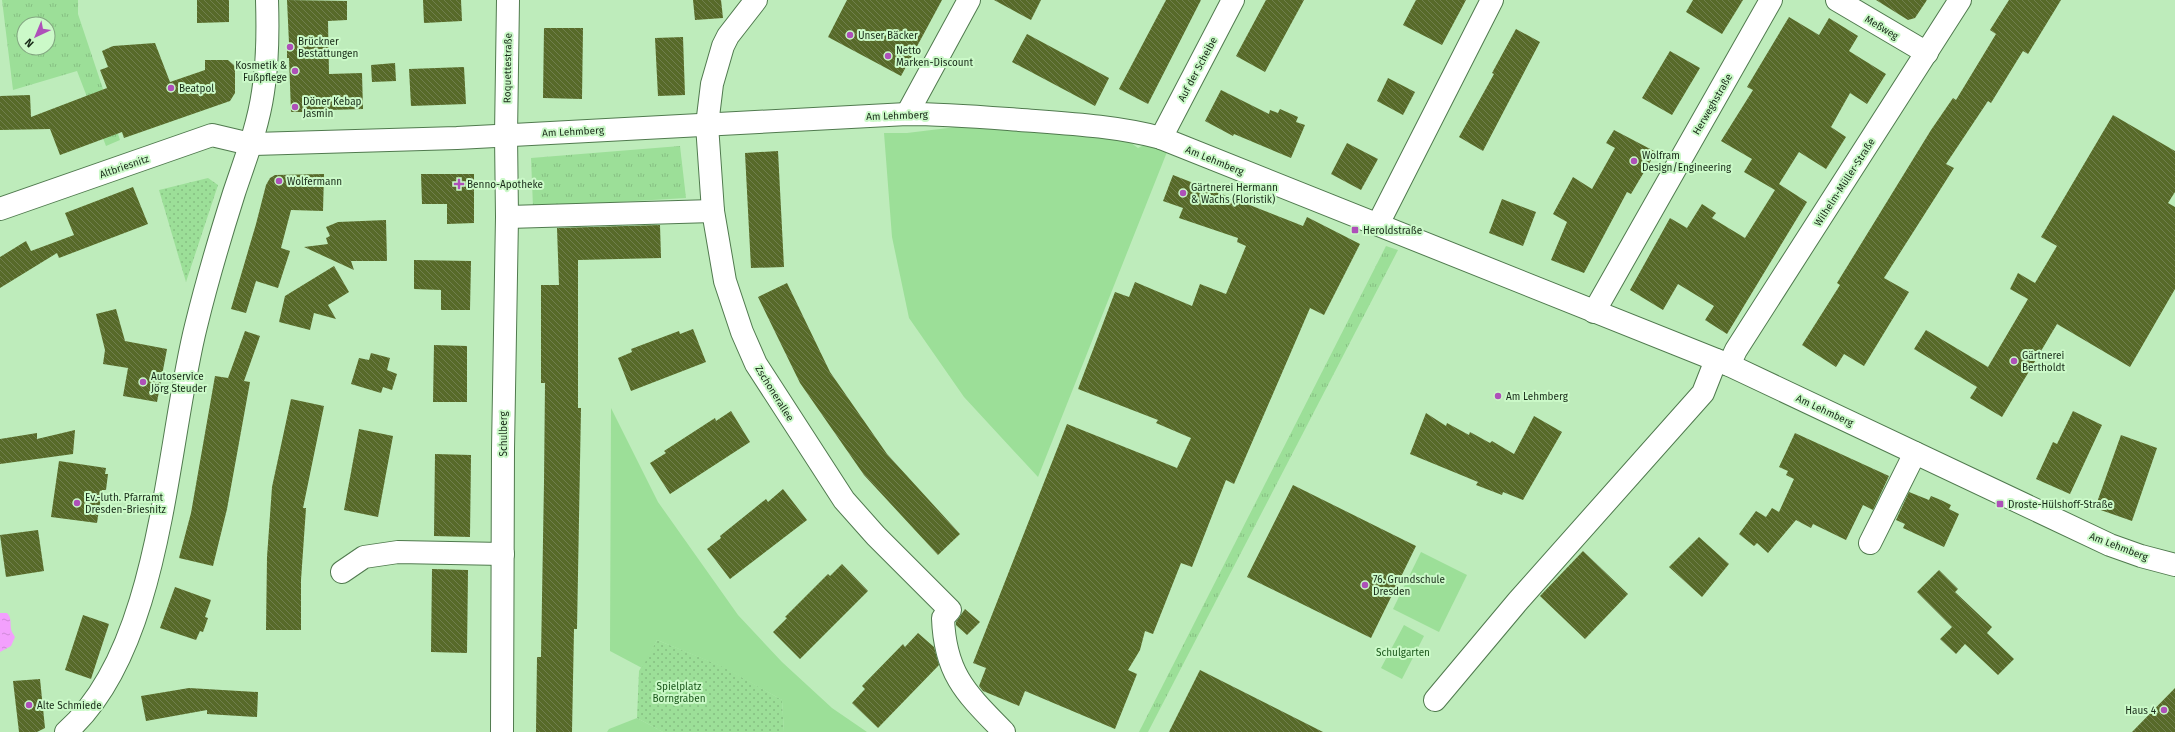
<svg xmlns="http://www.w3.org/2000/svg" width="2175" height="732" viewBox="0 0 2175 732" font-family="'Fira Sans',sans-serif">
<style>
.grass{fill:url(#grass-tufts);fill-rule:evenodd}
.park{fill:url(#park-dots)}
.garden{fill:#9cdf98}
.water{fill:url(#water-ripples)}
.building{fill:url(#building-back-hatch)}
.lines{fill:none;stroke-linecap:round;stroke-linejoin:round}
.minor-casing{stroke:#507a4e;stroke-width:24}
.minor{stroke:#fff;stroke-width:22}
.poi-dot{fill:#ae50b9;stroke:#cbf9c8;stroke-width:1.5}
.labels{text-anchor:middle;stroke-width:4;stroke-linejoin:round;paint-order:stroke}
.street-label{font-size:10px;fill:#172917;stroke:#cbf9c8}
.poi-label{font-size:10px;fill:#172917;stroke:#cbf9c8;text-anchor:start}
.park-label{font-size:10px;fill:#1b571b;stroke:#cbf9c8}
</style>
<defs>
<pattern id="grass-tufts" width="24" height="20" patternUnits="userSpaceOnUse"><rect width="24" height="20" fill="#9cdf98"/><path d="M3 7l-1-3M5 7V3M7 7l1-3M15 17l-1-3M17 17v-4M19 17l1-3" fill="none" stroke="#86bf82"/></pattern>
<pattern id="park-dots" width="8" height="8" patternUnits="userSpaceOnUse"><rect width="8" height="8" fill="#9cdf98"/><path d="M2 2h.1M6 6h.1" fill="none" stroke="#86bf82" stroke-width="1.8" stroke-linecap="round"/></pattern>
<pattern id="water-ripples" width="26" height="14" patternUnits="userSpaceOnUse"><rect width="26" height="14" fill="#f3a0fd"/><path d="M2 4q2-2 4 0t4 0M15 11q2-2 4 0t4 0" fill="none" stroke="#d08ad8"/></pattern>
<pattern id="building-back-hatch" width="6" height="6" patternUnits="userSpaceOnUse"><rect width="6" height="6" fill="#576a29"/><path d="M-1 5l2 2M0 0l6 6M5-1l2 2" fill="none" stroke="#707f4d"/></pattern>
</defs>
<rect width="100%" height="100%" fill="#beecbb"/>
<g class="grass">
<path d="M2,0H78V14L120,140L106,146L77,71L13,90ZM24,24H48V48H24Z"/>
<polygon points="680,146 686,198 533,207 531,158"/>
<polygon points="1386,246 1398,250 1148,732 1139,732"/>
</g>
<g class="park">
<polygon points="208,178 218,185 186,282 159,190"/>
<polygon points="657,640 724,667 782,700 784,732 663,732 637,718 639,671"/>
</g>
<g class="garden">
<polygon points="956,127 1088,135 1127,140 1138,148 1144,145 1167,152 1038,477 964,397 909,318 892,237 884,133 907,133"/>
<polygon points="611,408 658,502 738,615 782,662 832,708 867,732 784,732 782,700 723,667 657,640 642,668 610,651"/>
<polygon points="1421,552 1467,575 1439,632 1393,609"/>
<polygon points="1404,625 1424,636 1402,679 1381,668"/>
<polygon points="637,718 663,732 607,732 609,729"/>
</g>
<path class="water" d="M0,613H7C12,619 10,622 11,629C11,631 14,635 15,637L11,646L0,652Z"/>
<g class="building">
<polygon points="197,0 229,0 229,22 197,23"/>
<polygon points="287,0 347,1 347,20 328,21 329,74 362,73 363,109 328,110 328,112 291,112 289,58 287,58 287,43 289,43"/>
<polygon points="423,0 461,0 462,21 424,23"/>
<polygon points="693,0 721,0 723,18 695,20"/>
<polygon points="847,0 942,0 901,76 828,37"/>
<polygon points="994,0 1041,0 1031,20"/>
<polygon points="1166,0 1201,0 1148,104 1119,89"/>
<polygon points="1266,0 1304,0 1265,72 1236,56"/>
<polygon points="1416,0 1466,0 1442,45 1403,25"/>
<polygon points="1693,0 1743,0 1722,34 1686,12"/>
<polygon points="1876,0 1927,0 1915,18 1908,20"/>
<polygon points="2009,0 2061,0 2028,54 2023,51 1991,103 1988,101 1946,164 1954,168 1884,278 1909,292 1864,366 1844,354 1836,367 1802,345 1840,285 1837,283 1931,130 1953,98 1956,100 1996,34 1990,30"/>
<polygon points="1789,17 1819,35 1829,18 1858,36 1849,51 1886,74 1867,104 1850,93 1831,127 1846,137 1826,169 1799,152 1779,184 1807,202 1727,334 1705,320 1714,306 1678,284 1663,310 1630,290 1670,218 1687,228 1702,204 1716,213 1712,218 1745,238 1775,190 1744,172 1752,159 1721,141 1753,90 1747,87"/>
<polygon points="544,28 583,28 582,99 543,98"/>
<polygon points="1516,29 1540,42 1483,151 1459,137 1494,74 1492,73"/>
<polygon points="1027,34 1109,78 1095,106 1012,62"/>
<polygon points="683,37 685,95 658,96 655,38"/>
<polygon points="155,43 170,82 205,70 205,60 228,60 235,66 235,93 230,101 124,138 122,132 60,155 50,129 0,130 0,96 30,95 31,117 107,88 100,70 108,67 102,51 113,46"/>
<polygon points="1670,51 1700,68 1672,115 1642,98"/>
<polygon points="395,63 396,81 372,82 371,65"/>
<polygon points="464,67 466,104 411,106 409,69"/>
<polygon points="1388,78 1415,92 1403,115 1377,101"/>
<polygon points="1221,90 1269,114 1270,110 1278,113 1280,109 1298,117 1296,122 1305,125 1291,158 1234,134 1233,136 1205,121"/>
<polygon points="2113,115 2175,151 2175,192 2168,203 2175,207 2175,289 2130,367 2057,324 2002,417 1970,398 1977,387 1914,349 1926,330 1988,367 2028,299 2010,289 2018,273 2035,283 2057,246 2041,237"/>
<polygon points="1614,130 1656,152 1631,194 1627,192 1584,273 1551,260 1567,222 1553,214 1573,177 1592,189 1615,148 1606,143"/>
<polygon points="1347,143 1378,159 1361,190 1331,174"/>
<polygon points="778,151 784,267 751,268 745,153"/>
<polygon points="324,174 323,211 291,210 281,248 290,251 278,288 256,281 246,313 231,309 256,224 266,185 270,178 275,175"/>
<polygon points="421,174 474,174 474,223 447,224 447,204 422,204"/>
<polygon points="1173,175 1303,226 1307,217 1360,244 1324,315 1310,308 1234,484 1226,480 1192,567 1181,563 1153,634 1145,631 1140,650 1128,670 1137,674 1115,729 1025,691 1019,706 983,691 979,686 986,668 973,663 1067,424 1177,468 1191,438 1156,423 1158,420 1078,389 1115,292 1129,297 1135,282 1192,306 1200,284 1226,294 1246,246 1237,242 1238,238 1179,218 1183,208 1163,201"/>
<polygon points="133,187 148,224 59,258 57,253 0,288 0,257 26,241 31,251 74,235 65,213"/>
<polygon points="1502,199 1536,212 1523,246 1489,233"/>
<polygon points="386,220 387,261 351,261 354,270 304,247 328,244 326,238 330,236 326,227 338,222"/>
<polygon points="660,225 661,258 578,260 578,408 581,408 577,629 574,629 572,732 536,732 537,657 541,657 544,482 545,383 541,383 541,285 559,285 557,228"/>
<polygon points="414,260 471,261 470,310 441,310 441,290 414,289"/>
<polygon points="334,266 349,292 328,305 336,319 314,313 310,330 279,322 285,296"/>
<polygon points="787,283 830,372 887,454 960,534 938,555 864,475 800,383 758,297"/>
<polygon points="116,309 125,341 167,349 157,402 123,396 128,368 103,364 105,350 96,314"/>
<polygon points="693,329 706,362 631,391 618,358 632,352 631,349 679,331 680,334"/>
<polygon points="245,331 260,336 244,381 250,382 227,509 213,566 179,558 191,513 215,376 228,378"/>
<polygon points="434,345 467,346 467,402 433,402"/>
<polygon points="371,353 390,358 387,370 397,374 392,390 383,387 381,393 351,384 359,358 369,360"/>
<polygon points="291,399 324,406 303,508 306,508 301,580 301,630 266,630 267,557 272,487"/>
<polygon points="731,411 750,442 670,494 650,463 666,453 664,451 715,418 716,421"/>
<polygon points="2073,411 2102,425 2070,494 2036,479 2053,442 2057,444"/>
<polygon points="1426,413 1446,426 1447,423 1469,435 1470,432 1490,443 1492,441 1514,454 1534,416 1562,432 1523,500 1503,492 1502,495 1476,485 1478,482 1410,454"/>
<polygon points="359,429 393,436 378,517 344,510"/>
<polygon points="75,430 73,454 0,464 0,439 37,433 37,439"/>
<polygon points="1795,433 1889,476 1873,510 1863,505 1846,540 1813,524 1811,528 1796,520 1768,553 1757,543 1754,546 1739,534 1756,511 1766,517 1772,508 1779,512 1794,479 1786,475 1788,471 1779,467"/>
<polygon points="2121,435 2157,448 2132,521 2095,508"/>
<polygon points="435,454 471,455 470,537 434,536"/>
<polygon points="59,461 106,468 105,474 108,474 106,490 102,490 97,523 51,517"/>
<polygon points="1293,485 1416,546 1371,638 1247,577"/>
<polygon points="783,489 807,520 730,579 707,549 721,538 720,536 766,499 768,502"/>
<polygon points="1909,492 1929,500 1931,496 1941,500 1951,505 1949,509 1959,514 1944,547 1903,528 1905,524 1896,520"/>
<polygon points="38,530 44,571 6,577 0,535"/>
<polygon points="1699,537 1729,564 1702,597 1669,567"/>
<polygon points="1583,551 1628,594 1585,639 1540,596"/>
<polygon points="842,564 868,591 800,659 773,632 787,618 785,617 828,574 830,576"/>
<polygon points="432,569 468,570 467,653 431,652"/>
<polygon points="1939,570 1958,589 1955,592 1992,627 1987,633 2014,659 1998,675 1965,644 1956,654 1940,639 1952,627 1917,592"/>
<polygon points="175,587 211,600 205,617 208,618 203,632 200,631 196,640 160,628"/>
<polygon points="965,609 980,622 967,635 956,625 956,622"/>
<polygon points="83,615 109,624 91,679 65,670"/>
<polygon points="918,633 934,647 939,665 878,728 852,703 865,689 862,686 903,644 905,647"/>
<polygon points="1200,670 1323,732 1169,732"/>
<polygon points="40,679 45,728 37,732 19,732 13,681"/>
<polygon points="189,688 258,692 257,717 207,714 207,710 146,721 141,696"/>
<polygon points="2175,688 2175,732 2132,732"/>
</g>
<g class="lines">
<defs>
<g id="minor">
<path d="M756,0L728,36L723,46L712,84L707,125L713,211L725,281L742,332L756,364L844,500L876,536L950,610L943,618C945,675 967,694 1004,732"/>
<polyline points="1837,0 1927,53"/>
<polyline points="907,114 969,0"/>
<polyline points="1161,138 1233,0"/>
<path d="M0,209L212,135L250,144L457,138L907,114C950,114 992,118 1035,121C1076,124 1120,127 1161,138L1729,365L2110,545L2141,556L2175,565"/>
<polyline points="507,217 713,211"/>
<polyline points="1378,224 1492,0"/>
<polyline points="1594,312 1771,0"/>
<polyline points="1729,365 1736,350 1960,0"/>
<polyline points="1870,543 1915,453"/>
<polyline points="342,572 364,557 398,552 503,554"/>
<polyline points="1435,700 1518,601 1703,393 1716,360"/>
<path d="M66,732C162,649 166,445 196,326C207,281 220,237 234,193C245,160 258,127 263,92C268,62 268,31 267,0"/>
<polyline points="502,732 503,449 507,217 506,135 508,0"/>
</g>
</defs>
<use href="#minor" class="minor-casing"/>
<use href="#minor" class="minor"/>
</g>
<g class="poi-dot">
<circle cx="850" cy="35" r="4"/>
<circle cx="290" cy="47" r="4"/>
<circle cx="888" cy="56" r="4"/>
<circle cx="295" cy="71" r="4"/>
<circle cx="171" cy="88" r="4"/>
<circle cx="295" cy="107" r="4"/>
<circle cx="1634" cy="161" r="4"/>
<circle cx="279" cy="181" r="4"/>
<path d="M457 178h4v4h4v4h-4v4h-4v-4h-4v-4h4z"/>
<circle cx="1183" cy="193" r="4"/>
<rect x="1351" y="226" width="8" height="8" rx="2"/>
<circle cx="2014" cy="361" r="4"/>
<circle cx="143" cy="382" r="4"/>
<circle cx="1498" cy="396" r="4"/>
<circle cx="77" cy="503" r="4"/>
<rect x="1996" y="500" width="8" height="8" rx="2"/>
<circle cx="1365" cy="585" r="4"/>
<circle cx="29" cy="705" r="4"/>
<circle cx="2164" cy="710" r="4"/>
</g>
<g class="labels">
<g class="street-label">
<text transform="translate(1882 27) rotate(31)" y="4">Meßweg</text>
<text transform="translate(507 68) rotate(-89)" y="4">Roquettestraße</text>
<text transform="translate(1197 69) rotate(-62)" y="4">Auf der Scheibe</text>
<text transform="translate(1712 104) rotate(-60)" y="4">Herweghstraße</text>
<text transform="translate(897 115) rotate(-2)" y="4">Am Lehmberg</text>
<text transform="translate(573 131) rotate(-3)" y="4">Am Lehmberg</text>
<text transform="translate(1215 160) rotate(22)" y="4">Am Lehmberg</text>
<text transform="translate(124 166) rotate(-19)" y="4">Altbriesnitz</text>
<text transform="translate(1844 182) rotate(-57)" y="4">Wilhelm-Müller-Straße</text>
<text transform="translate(775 393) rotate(58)" y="4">Zschonerallee</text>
<text transform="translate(1825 410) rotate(25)" y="4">Am Lehmberg</text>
<text transform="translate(503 434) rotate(-90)" y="4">Schulberg</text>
<text transform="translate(2119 546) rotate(21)" y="4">Am Lehmberg</text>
</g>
<g class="poi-label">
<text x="858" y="39">Unser Bäcker</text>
<text x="298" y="45">Brückner<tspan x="298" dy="12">Bestattungen</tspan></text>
<text x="896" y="54">Netto<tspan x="896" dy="12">Marken-Discount</tspan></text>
<text x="287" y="69" text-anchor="end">Kosmetik &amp;<tspan x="287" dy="12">Fußpflege</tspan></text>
<text x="179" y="92">Beatpol</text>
<text x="303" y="105">Döner Kebap<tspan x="303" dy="12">Jasmin</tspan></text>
<text x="1642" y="159">Wolfram<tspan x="1642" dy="12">Design/Engineering</tspan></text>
<text x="287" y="185">Wolfermann</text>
<text x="467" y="188">Benno-Apotheke</text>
<text x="1191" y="191">Gärtnerei Hermann<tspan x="1191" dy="12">&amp; Wachs (Floristik)</tspan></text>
<text x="1363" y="234">Heroldstraße</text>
<text x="2022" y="359">Gärtnerei<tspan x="2022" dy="12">Bertholdt</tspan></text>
<text x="151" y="380">Autoservice<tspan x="151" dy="12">Jörg Steuder</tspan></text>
<text x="1506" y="400">Am Lehmberg</text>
<text x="85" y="501">Ev.-luth. Pfarramt<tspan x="85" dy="12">Dresden-Briesnitz</tspan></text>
<text x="2008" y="508">Droste-Hülshoff-Straße</text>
<text x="1373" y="583">76. Grundschule<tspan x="1373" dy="12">Dresden</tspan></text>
<text x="37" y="709">Alte Schmiede</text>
<text x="2156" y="714" text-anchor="end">Haus 4</text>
</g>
<g class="park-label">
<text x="1403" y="656">Schulgarten</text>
<text x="679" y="690">Spielplatz<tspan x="679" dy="12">Borngraben</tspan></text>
</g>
</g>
<g transform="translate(36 36) rotate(224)"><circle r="19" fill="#cbf9c8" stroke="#83a681"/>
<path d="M0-3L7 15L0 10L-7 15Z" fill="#ae50b9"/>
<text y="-6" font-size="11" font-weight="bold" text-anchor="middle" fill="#172917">N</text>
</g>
</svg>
